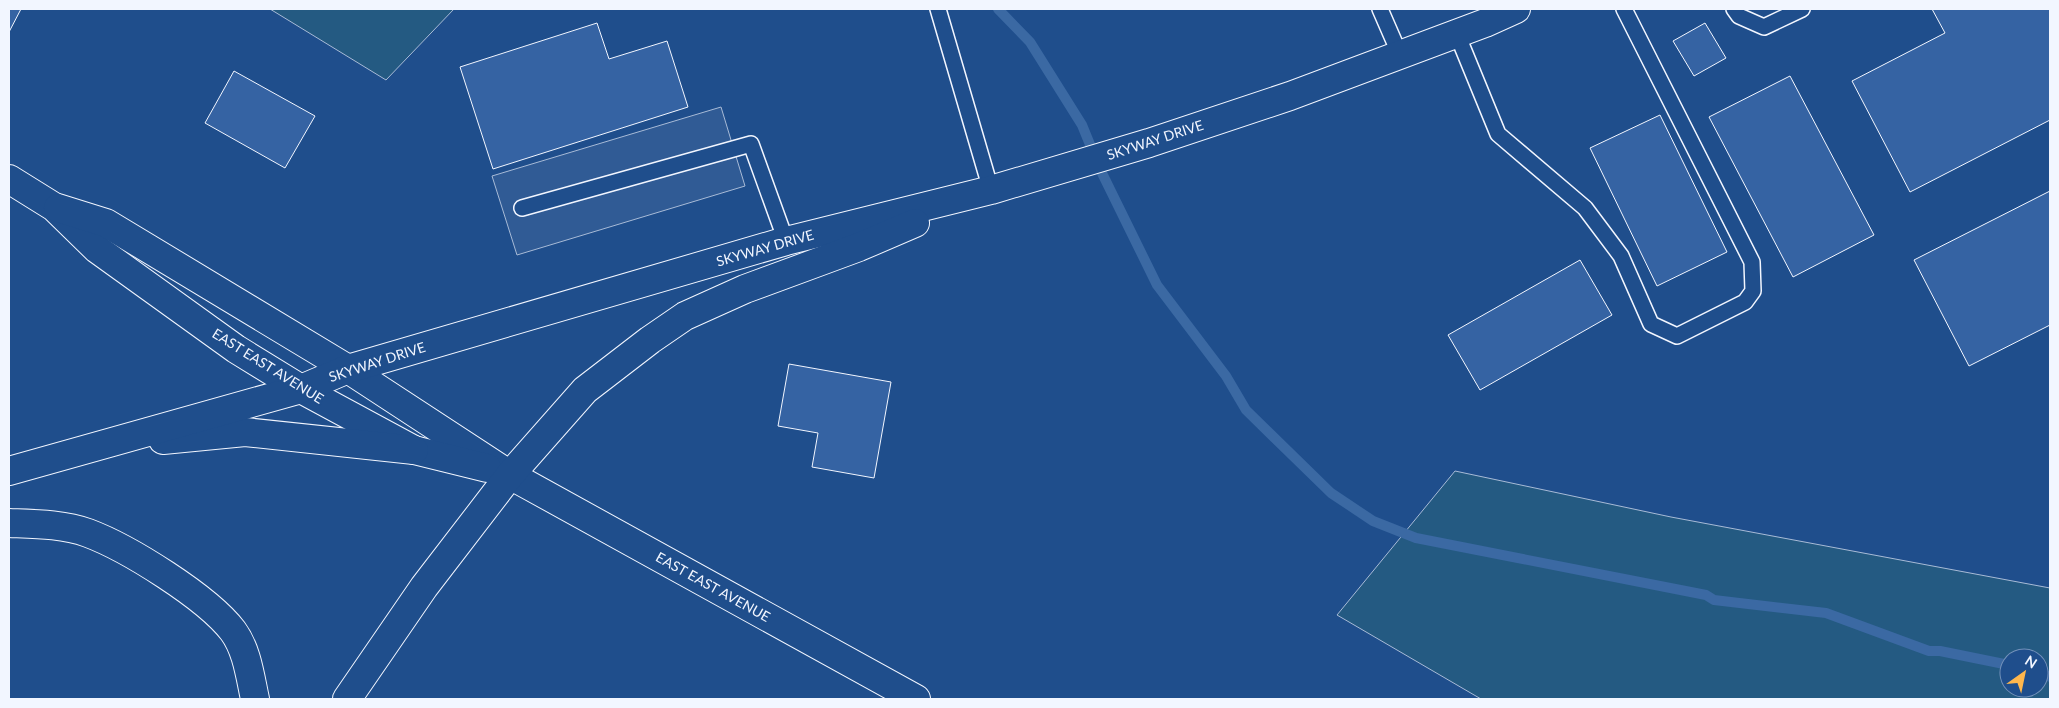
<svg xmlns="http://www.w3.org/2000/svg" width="2059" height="708" viewBox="0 0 2059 708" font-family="Lato,sans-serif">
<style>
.green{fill:#245a82;stroke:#a8bbd7;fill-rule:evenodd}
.parking{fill:#305b95;stroke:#a8bbd7}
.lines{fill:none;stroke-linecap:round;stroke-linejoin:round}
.stream{stroke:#3b69a3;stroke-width:10}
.building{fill:#3563a3;stroke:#f2f6ff}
.lane-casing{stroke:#f2f6ff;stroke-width:18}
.secondary-casing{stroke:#f2f6ff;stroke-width:30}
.highway-casing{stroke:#f2f6ff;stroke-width:30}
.lane{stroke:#1f4e8c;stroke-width:15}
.secondary{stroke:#1f4e8c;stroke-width:28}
.highway{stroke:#1f4e8c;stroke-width:28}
.labels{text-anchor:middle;stroke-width:4;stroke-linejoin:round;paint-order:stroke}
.street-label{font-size:14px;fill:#f2f6ff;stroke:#1f4e8c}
</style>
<rect width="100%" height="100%" fill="#1f4e8c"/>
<g class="green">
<polygon points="270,9 454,9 386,80"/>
<path d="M1455,471L1671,517L2050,588V699H1481L1337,615ZM2009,658H2039V688H2009Z"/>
</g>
<polygon class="parking" points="721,107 745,186 517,255 492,176"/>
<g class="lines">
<g class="stream">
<polyline points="998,9 1030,42 1082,125 1100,169 1157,285 1226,376 1246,410 1331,493 1373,521 1416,538 1706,595 1714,600 1826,613 1929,651 1940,651 2009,665"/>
<polyline points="2039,672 2050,677"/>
</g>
</g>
<g class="building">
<polygon points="9,9 21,9 9,32"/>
<polygon points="1932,9 2050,9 2050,120 1910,192 1852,81 1945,33"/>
<polygon points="597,23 609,59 667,41 688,107 493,169 460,67"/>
<polygon points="1705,23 1726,58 1694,76 1673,41"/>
<polygon points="234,71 315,116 285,168 205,123"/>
<polygon points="1790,76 1874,235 1793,277 1709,117"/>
<polygon points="1660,115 1727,252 1657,286 1590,148"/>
<polygon points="2050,191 2050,325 1969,366 1914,260"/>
<polygon points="1580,260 1612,315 1480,390 1448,335"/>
<polygon points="789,364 891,382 874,478 812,467 818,433 778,426"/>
</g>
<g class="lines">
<defs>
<g id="lane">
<polyline points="938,9 991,190"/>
<polyline points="1380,9 1400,55"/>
<polyline points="1734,9 1739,16 1764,27 1802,9"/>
<polyline points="1457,34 1498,134 1585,208 1621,256 1651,324 1677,336 1745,302 1753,291 1752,262 1624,9"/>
<polyline points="522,208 751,144 786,241"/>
</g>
<g id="secondary">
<polyline points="348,369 510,475 916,699"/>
<polyline points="301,389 414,450 487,468"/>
</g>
<g id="highway">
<polyline points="9,179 54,207 97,249 236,349 301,389"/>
<polyline points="58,208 106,223 348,369"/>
<polyline points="163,440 245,432 414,450"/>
<polyline points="9,471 301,389 348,369 786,241 991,190 1149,143 1290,96 1485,23 1516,9"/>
<path d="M9,523C35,524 63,524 88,533C128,548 207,597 233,631C247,650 250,676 255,699"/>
<polyline points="347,699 424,587 510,475 585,390 650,340 685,316 745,289 859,247 915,223"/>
</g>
</defs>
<use href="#lane" class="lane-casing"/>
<use href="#secondary" class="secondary-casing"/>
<use href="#highway" class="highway-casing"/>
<use href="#lane" class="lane"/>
<use href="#secondary" class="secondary"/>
<use href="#highway" class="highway"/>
</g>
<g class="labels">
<g class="street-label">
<text transform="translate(1155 140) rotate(-18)" y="5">SKYWAY DRIVE</text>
<text transform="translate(765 248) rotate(-16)" y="5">SKYWAY DRIVE</text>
<text transform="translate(377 362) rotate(-18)" y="5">SKYWAY DRIVE</text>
<text transform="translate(268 366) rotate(32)" y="5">EAST EAST AVENUE</text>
<text transform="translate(713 587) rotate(29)" y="5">EAST EAST AVENUE</text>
</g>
</g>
<rect width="2059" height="708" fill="none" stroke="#f2f6ff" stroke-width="20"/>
<g transform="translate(2024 673) rotate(33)"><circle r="24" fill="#1f4e8c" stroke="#7391ba"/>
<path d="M0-4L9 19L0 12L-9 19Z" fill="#ffb74d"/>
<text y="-8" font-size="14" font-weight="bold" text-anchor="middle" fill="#f2f6ff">N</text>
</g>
</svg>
